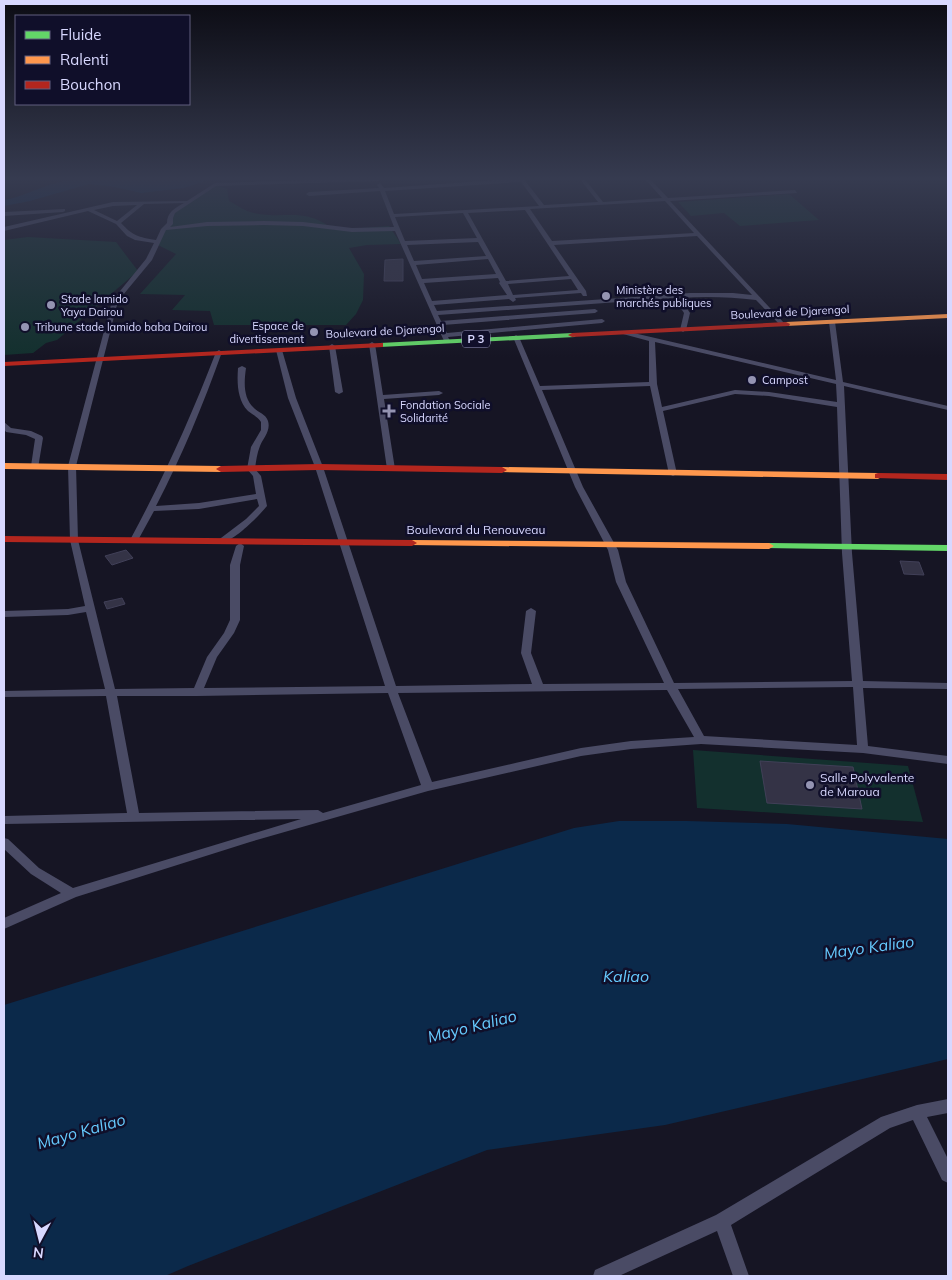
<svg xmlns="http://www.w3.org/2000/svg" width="952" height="1280" viewBox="0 0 952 1280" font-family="Mulish,sans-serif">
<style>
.green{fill:#13302e}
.water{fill:#0b294a}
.building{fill:#343346;stroke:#414058}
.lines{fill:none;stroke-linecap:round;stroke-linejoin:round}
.street{fill:#4a4b65;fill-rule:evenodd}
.fast{fill:#63d668;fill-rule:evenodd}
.slow{fill:#ff974d;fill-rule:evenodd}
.jam{fill:#b3261e;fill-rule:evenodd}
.poi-dot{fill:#9494b2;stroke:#100f2a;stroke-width:2}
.labels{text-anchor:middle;stroke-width:5;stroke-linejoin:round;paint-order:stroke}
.far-poi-label{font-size:11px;fill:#d8d8ff;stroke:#100f2a;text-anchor:start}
.far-street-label{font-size:11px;fill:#d8d8ff;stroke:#100f2a}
.shield{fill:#100f2a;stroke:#9c9cbf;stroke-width:1}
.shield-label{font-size:11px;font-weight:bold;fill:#d8d8ff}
.street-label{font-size:12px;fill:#d8d8ff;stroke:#100f2a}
.poi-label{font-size:12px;fill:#d8d8ff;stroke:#100f2a;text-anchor:start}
.near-water-label{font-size:16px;font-style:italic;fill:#66cbff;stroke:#100f2a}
</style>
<rect width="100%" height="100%" fill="#161524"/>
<g class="green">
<path d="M216,185L227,189L229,201C237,205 246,212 254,213C287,220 303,206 334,230L389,226L401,244L367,245L349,248L364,274L363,300L356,314L346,325H214L210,311L172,310L185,295L140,294L176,254L158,245L166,229L168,218L190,201Z"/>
<polygon points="789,194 819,220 740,226 724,213 691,216 678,202"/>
<polygon points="28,237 116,242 138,271 57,340 46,343 33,353 4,355 4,240"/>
<polygon points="693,750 908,766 923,822 697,808"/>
</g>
<g class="water">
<path d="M95,178L133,180L205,178L203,182L184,188L141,193L115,187L89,184L30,201L4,206V200C21,197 36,189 52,184C66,180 80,179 95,178Z"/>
<polygon points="619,821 687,821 787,824 948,839 948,1059 665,1125 487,1150 188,1266 165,1276 4,1276 4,1005 574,828"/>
</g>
<g class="building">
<polygon points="403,259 403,281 384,281 385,260"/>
<polygon points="126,550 133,558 112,565 105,556"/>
<polygon points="900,561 919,562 924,575 904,574"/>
<polygon points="122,598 125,604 107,609 104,602"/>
<polygon points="760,761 853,767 862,809 767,803"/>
</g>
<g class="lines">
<g class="street">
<path d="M378,178L380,181L216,186L175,213L173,218V224L170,227L207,222L264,221L303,222L352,228L394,227L380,191L309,196L306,194L309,192L379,188L377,185L380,183L384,188L523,178L544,205L598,202L579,178H584L603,202L662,198L644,178H649L668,198L795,190L797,193L670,201L785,324L780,325L756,300C731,297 705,296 680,298L690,313L686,330L683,332L680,330L684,313L674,298L438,315L441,321L595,309L598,311L595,313L443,325L447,333L602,319L605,321L602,323L448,337L450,341L447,343L444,341L395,231L352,232L303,226L264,225L207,226L166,230L152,260L118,301L76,466L78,540L115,689L194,688L207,657L224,633L230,620V565L236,546L240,543L244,546L240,565V620L234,633L217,657L204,688L385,686L315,467L288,398L276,350L279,348L282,350L296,398L323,467L396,686L532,684L521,653L526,611L531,608L536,611L531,653L543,684L664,683L616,582L608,550L575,487L513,337L516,335L519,337L540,386L649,382V341L623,334L622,333L625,331L836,380L829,322L832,320L835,322L843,382L948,406V410L844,386L852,553L863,681L948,683V689L863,688L868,746L948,756V764L863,753L701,744L631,749L581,756L428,791L250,842L76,897L4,929V918L61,893L31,874L4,849V838L8,839L39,868L73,888L301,819L4,824V816L127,813L106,696L4,697V691L105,689L86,612L68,615L4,617V611L68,609L85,606L70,540L68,466L112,301L146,259L154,243L135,240L127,236L116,224L88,211L4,231V227L113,202L187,201L215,183ZM521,182L539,206L394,214L385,191ZM665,201L694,233L552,241L530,209ZM184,203C175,208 167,212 167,223L161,229L156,240C138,237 133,236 121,223L144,204ZM137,205L117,221L94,210L113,206ZM525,210L569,276L506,281L468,213ZM463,213L477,238L405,241L395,217ZM697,236L752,295L733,293H690L437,311L434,305L509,299L513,302L516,300L515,298L581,293L583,296H587L586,291L554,245ZM478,242L486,256L414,261L407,245ZM488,259L496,274L422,279L416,265ZM498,278L500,282L499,283L507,295L432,301L424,283ZM571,279L578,290L513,295L508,284ZM655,342L836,384L837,402L769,392L735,390L662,407L657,384ZM650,386L669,474L673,476L677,474L663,411L735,394L769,396L837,407L842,553L852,681L674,683L626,582L618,550L583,487L542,390ZM853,687L857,745L704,736L678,689ZM667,690L694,737L631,741L581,748L432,782L398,693ZM388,693L421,785L323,813L318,810L139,813L117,696H197Z"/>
<polygon points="65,209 65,211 63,212 4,216 4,212"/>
<polygon points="372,342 375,344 383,395 439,391 443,393 439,395 384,399 395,469 391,471 387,469 369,344"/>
<polygon points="332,344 335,346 343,392 339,394 335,392 329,346"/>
<path d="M219,350L222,352C203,405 182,456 156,506L199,503L256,494L253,476L247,469L251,447L261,430V422C258,417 253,415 248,411C237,400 237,382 238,368L242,366L246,368C244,382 243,398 254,408C259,413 266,414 268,421C271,431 263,438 260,446C257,453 256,461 255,469L261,476L267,506C259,516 231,545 218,543L217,541L246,519L259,506L257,499L199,509L154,511L137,542H131L130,540C163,479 191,417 216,352Z"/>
<polygon points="4,422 11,428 31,431 42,436 43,438 38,468 32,468 31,466 35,439 26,435 6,432 4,429"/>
<polygon points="948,1099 948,1113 927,1117 948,1159 948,1183 942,1180 913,1120 890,1128 731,1225 749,1276 733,1276 717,1231 619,1276 593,1276 595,1270 716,1215 881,1117 917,1105"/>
</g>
<g class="fast">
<polygon points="572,333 576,335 575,337 380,347 376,345 380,343"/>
<polygon points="769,543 948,545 948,551 765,548 764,546 765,544"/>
</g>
<g class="slow">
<polygon points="948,314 948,318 786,326 782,324 786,322"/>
<polygon points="4,463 221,466 226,469 221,472 4,469"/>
<polygon points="502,467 878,473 883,476 878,479 499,472 499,468"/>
<polygon points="412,540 769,543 774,546 769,549 408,545 407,543"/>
</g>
<g class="jam">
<polygon points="786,322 790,324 789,326 572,337 568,335 572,333"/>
<polygon points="380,343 383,343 383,347 4,366 4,362"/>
<polygon points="319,464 502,467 507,470 502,473 319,470 221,472 216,469 221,466"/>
<polygon points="878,473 948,474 948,480 875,478 875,474"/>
<polygon points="4,536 412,540 417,543 412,546 4,542"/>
</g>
</g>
<linearGradient id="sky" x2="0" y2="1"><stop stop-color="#0c0c14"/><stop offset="0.5" stop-color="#363b50"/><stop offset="1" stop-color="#363b50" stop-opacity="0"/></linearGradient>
<rect width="952" height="357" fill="url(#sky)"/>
<g class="poi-dot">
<circle cx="606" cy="296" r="5"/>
<circle cx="51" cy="305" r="5"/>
<circle cx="25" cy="327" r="5"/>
<circle cx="314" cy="332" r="5"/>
<circle cx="752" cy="380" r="5"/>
<path d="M386.5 403.5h5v5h5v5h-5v5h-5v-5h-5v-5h5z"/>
<circle cx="810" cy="785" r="5"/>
</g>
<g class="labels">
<g class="far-poi-label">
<text x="616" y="294">Ministère des<tspan x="616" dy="13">marchés publiques</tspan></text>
<text x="61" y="303">Stade lamido<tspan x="61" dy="13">Yaya Dairou</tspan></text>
<text x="304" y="330" text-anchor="end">Espace de<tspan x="304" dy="13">divertissement</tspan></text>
<text x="35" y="331">Tribune stade lamido baba Dairou</text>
<text x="762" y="384">Campost</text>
<text x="400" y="409">Fondation Sociale<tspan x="400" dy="13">Solidarité</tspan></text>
</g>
<g class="far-street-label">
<text transform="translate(790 312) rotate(-3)" y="4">Boulevard de Djarengol</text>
<text transform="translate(385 331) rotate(-3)" y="4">Boulevard de Djarengol</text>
</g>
<rect class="shield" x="462" y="330.5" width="28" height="17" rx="4"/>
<g class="shield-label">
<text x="476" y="343">P 3</text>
</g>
<g class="street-label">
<text x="476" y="534">Boulevard du Renouveau</text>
</g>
<g class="poi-label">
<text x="820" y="782">Salle Polyvalente<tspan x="820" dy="14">de Maroua</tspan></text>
</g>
<g class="near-water-label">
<text transform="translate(869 947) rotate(-8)" y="6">Mayo Kaliao</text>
<text x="626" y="982">Kaliao</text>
<text transform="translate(472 1026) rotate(-14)" y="6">Mayo Kaliao</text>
<text transform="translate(81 1131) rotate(-16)" y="6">Mayo Kaliao</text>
</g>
</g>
<rect width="952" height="1280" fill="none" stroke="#d8d8ff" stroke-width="10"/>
<rect x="15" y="15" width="175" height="90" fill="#100f2a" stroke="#605f7f"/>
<rect x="25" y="31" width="25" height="8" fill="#63d668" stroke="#605f7f"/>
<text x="60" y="40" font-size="15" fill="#d8d8ff">Fluide</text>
<rect x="25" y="56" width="25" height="8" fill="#ff974d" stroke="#605f7f"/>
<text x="60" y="65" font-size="15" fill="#d8d8ff">Ralenti</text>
<rect x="25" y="81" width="25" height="8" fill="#b3261e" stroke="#605f7f"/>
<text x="60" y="90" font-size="15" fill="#d8d8ff">Bouchon</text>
<g transform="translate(40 1240) rotate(187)" stroke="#100f2a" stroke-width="4" paint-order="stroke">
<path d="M0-4L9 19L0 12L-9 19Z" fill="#d8d8ff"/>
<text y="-8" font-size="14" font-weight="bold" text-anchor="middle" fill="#d8d8ff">N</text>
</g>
</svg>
